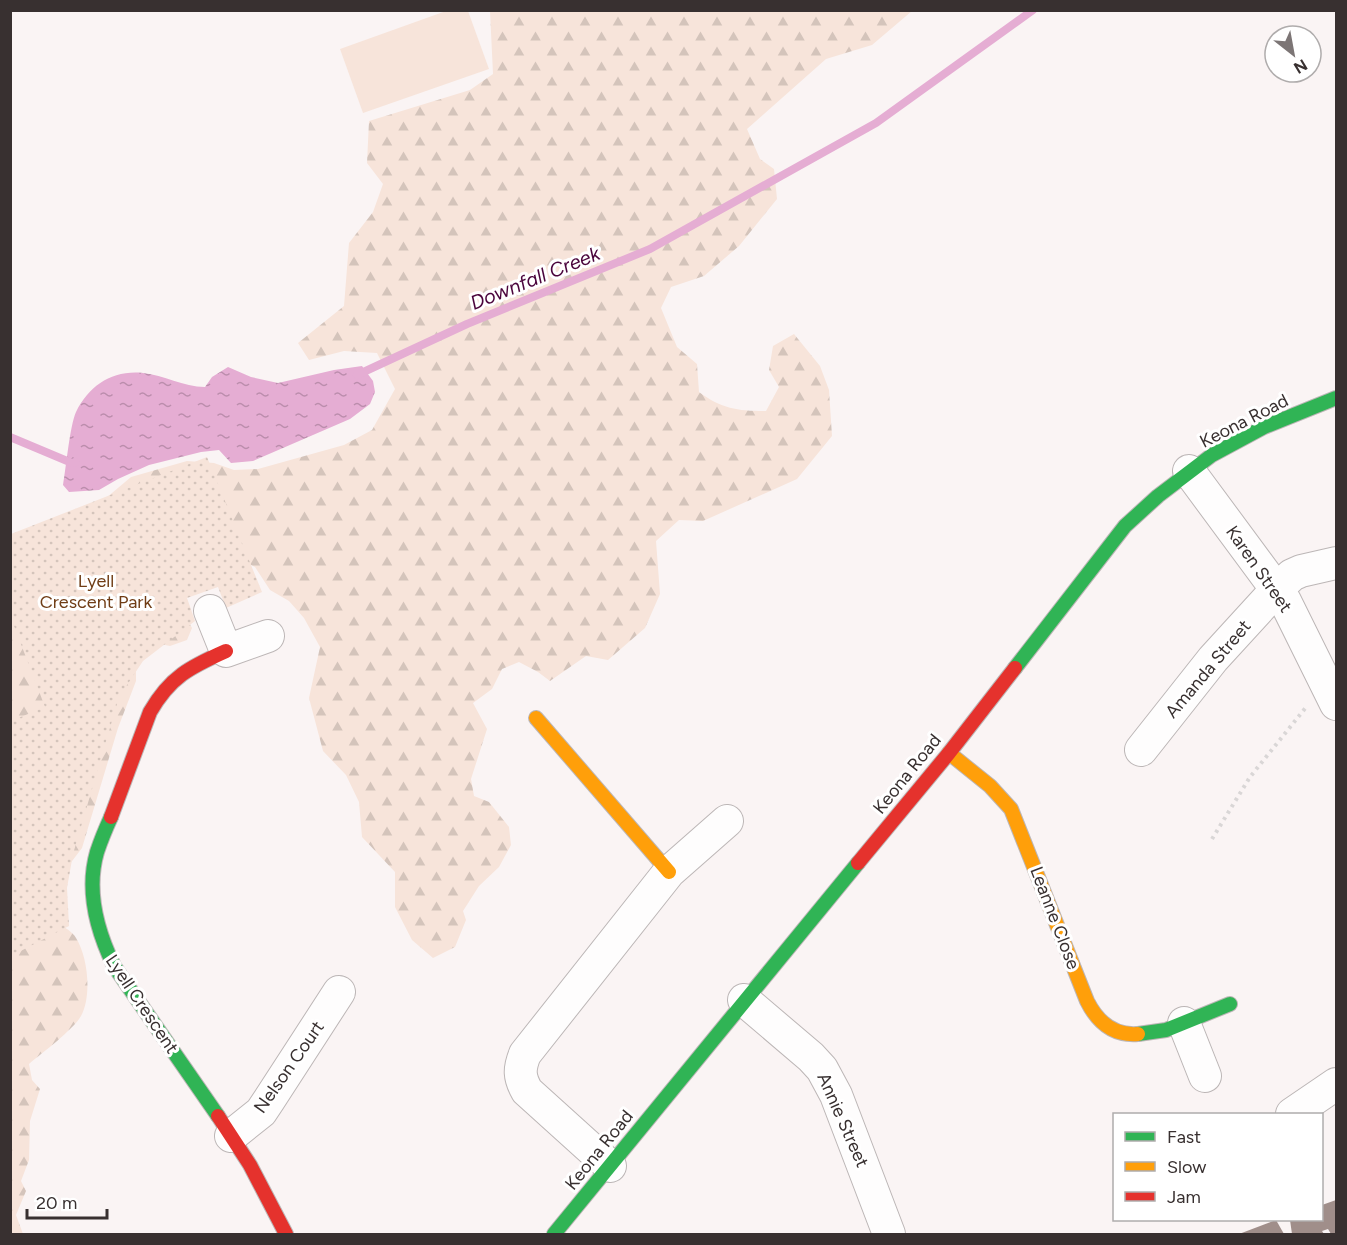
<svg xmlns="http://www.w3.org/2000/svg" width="1347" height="1245" viewBox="0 0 1347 1245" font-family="Figtree,sans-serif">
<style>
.green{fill:#f7e4da}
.forest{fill:url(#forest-firs)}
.park{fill:url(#park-dots)}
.water{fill:url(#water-ripples)}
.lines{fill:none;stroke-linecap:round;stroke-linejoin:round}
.stream{stroke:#e5add3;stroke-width:8}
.building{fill:#a08e8a}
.street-casing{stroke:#bcb6b6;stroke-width:34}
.fast-casing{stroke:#bcb6b6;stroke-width:16}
.slow-casing{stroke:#bcb6b6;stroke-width:16}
.jam-casing{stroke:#bcb6b6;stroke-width:16}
.path{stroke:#d9d6d6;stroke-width:4;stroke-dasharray:3 4.5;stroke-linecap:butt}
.street{stroke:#fefdfd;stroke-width:32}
.fast{stroke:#30b455;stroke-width:14}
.slow{stroke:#ff9f0a;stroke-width:14}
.jam{stroke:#e5322d;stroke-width:14}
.labels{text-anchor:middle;stroke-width:6;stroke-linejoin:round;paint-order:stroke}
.street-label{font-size:18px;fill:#383030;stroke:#fff}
.park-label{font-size:18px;fill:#703d16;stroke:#fff}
.water-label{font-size:20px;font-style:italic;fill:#4a043c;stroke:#fff}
</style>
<defs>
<pattern id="forest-firs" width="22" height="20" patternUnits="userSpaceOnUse" patternTransform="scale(1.5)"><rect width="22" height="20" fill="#f7e4da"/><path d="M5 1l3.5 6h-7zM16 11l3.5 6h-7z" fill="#d4c4bb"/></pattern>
<pattern id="park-dots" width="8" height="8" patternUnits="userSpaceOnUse" patternTransform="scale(1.5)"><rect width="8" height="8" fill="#f7e4da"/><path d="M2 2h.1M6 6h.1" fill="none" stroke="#d4c4bb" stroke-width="1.8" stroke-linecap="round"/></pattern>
<pattern id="water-ripples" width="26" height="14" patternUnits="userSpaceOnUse" patternTransform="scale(1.5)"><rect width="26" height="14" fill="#e5add3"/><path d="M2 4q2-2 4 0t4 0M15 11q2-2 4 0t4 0" fill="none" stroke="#bb8dac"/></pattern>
</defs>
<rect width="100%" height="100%" fill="#faf4f4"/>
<polygon class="green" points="446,11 468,11 489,69 363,113 340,49"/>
<path class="forest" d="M490,11H912L872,45L826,59L747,129L760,159L774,169L777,199L739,246L704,276L671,287L661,308L677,347L697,364L699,392C722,409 738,411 766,411L779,387L769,370L773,346L794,334L820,366L829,390L832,436L797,479L703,521L679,520L656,541L660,594L645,628L608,660L586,656L550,681L538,672L519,662L502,669L492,689L473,703L487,729L471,779L474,796L489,802L509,827L511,845L499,867L479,886L463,911L466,920L455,947L433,958L412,940L395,907V872L362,837L359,802L346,775L323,751L309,698L320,647L304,618L289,601L270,590L255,567L241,560L182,591L184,613L192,628L187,640L170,646L150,642L136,657V681L118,728L82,848L66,869L58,923C64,927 73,932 76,938C88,957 92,996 81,1016C73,1030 42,1053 29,1064L32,1080L40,1089L30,1121L29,1160L21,1181L26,1191L16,1215L23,1234H11L10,640L17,573L131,477L187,461L214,463L234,470L258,469L344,445L372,430L395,389L377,353L344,351L309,360L298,343L344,306L349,243L373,212L383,184L367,163L369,121L470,90L493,74Z"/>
<polygon class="park" points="207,457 262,592 226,608 218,587 187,598 195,621 143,661 119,697 73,854 67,888 69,926 11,956 11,721 45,707 11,618 11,534"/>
<path class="water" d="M362,366L373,381L375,392L370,404L350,419L253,461L231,463L219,450L201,452L149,465L118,479L99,490L69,492L63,485C66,468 70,425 76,412C90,385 112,370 143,373C164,375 183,387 205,387L212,377L228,367L251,377L278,383L334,370Z"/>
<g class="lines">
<g class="stream">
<polyline points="357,375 467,324 650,249 876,123 1033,10"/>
<polyline points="10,437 72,463 76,462"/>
</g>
</g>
<g class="building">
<polygon points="1336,1200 1336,1234 1331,1234 1328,1229 1322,1231 1324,1234 1292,1234 1290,1220 1322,1220 1322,1205"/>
<polygon points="1276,1220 1284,1234 1239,1234"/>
</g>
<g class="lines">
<defs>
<g id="street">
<polyline points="1189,471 1285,601 1336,704"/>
<polyline points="210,611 226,651 268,636"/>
<polyline points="1141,750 1213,659 1277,589 1292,575 1301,571 1336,563"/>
<polyline points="744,1000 811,1057 822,1069 836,1095 889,1234"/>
<polyline points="1184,1023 1205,1076"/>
<polyline points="1292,1114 1336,1084"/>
<polyline points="231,1136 261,1112 269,1100 339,992"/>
<path d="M610,1166L527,1091C519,1077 519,1069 525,1054L669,872L727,821"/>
</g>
<g id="fast">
<polyline points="1015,668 1125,526 1158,496 1212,455 1264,427 1336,398"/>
<path d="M111,817C106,828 101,840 97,852C86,890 97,931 114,966L218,1116"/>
<polyline points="1138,1034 1166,1030 1230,1004"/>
<polyline points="554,1234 858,863"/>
</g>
<g id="slow">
<polyline points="536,718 669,872"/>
<path d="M949,753L990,786L1011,809L1087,1001C1097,1021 1113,1036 1138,1034"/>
</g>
<g id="jam">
<path d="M111,817L150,712C170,677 190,667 226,651"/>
<polyline points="858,863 949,753 1015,668"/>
<polyline points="218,1116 250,1165 286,1234"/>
</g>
</defs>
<use href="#street" class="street-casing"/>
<use href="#fast" class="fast-casing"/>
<use href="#slow" class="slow-casing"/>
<use href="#jam" class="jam-casing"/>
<polyline class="path" points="1212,839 1250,777 1307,706"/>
<use href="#street" class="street"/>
<use href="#fast" class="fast"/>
<use href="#slow" class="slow"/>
<use href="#jam" class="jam"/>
</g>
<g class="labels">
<g class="street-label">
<text transform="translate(1244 421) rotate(-27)" y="6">Keona Road</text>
<text transform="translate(1259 569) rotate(55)" y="6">Karen Street</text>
<text transform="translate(1208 669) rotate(-50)" y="6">Amanda Street</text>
<text transform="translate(907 774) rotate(-51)" y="6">Keona Road</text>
<text transform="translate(1055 918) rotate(69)" y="6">Leanne Close</text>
<text transform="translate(142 1004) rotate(56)" y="6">Lyell Crescent</text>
<text transform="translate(289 1067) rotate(-55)" y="6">Nelson Court</text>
<text transform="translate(843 1120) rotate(66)" y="6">Annie Street</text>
<text transform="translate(599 1150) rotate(-51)" y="6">Keona Road</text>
</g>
<g class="park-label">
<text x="96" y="587">Lyell<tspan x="96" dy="21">Crescent Park</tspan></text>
</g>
<g class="water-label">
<text transform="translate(535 278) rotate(-22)" y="7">Downfall Creek</text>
</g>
</g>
<rect width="1347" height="1245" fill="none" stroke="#383030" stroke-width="24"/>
<rect x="1113" y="1113" width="210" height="108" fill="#ffffff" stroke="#afacac" stroke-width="1.5"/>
<rect x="1125" y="1132" width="30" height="9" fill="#30b455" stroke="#afacac" stroke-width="1.5"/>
<text x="1167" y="1143" font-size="18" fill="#383030">Fast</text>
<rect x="1125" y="1162" width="30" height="9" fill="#ff9f0a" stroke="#afacac" stroke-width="1.5"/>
<text x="1167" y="1173" font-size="18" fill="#383030">Slow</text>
<rect x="1125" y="1192" width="30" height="9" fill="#e5322d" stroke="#afacac" stroke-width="1.5"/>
<text x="1167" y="1203" font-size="18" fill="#383030">Jam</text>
<g transform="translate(1293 54) rotate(149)"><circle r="28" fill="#ffffff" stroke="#afacac" stroke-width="1.5"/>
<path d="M0-4.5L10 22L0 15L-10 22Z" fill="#7c7575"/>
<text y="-9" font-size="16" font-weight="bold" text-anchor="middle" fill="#383030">N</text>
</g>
<path d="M27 1209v9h80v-9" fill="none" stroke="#383030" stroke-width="3"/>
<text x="36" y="1209" font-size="18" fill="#383030" stroke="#ffffff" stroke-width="4.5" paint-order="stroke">20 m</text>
</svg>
